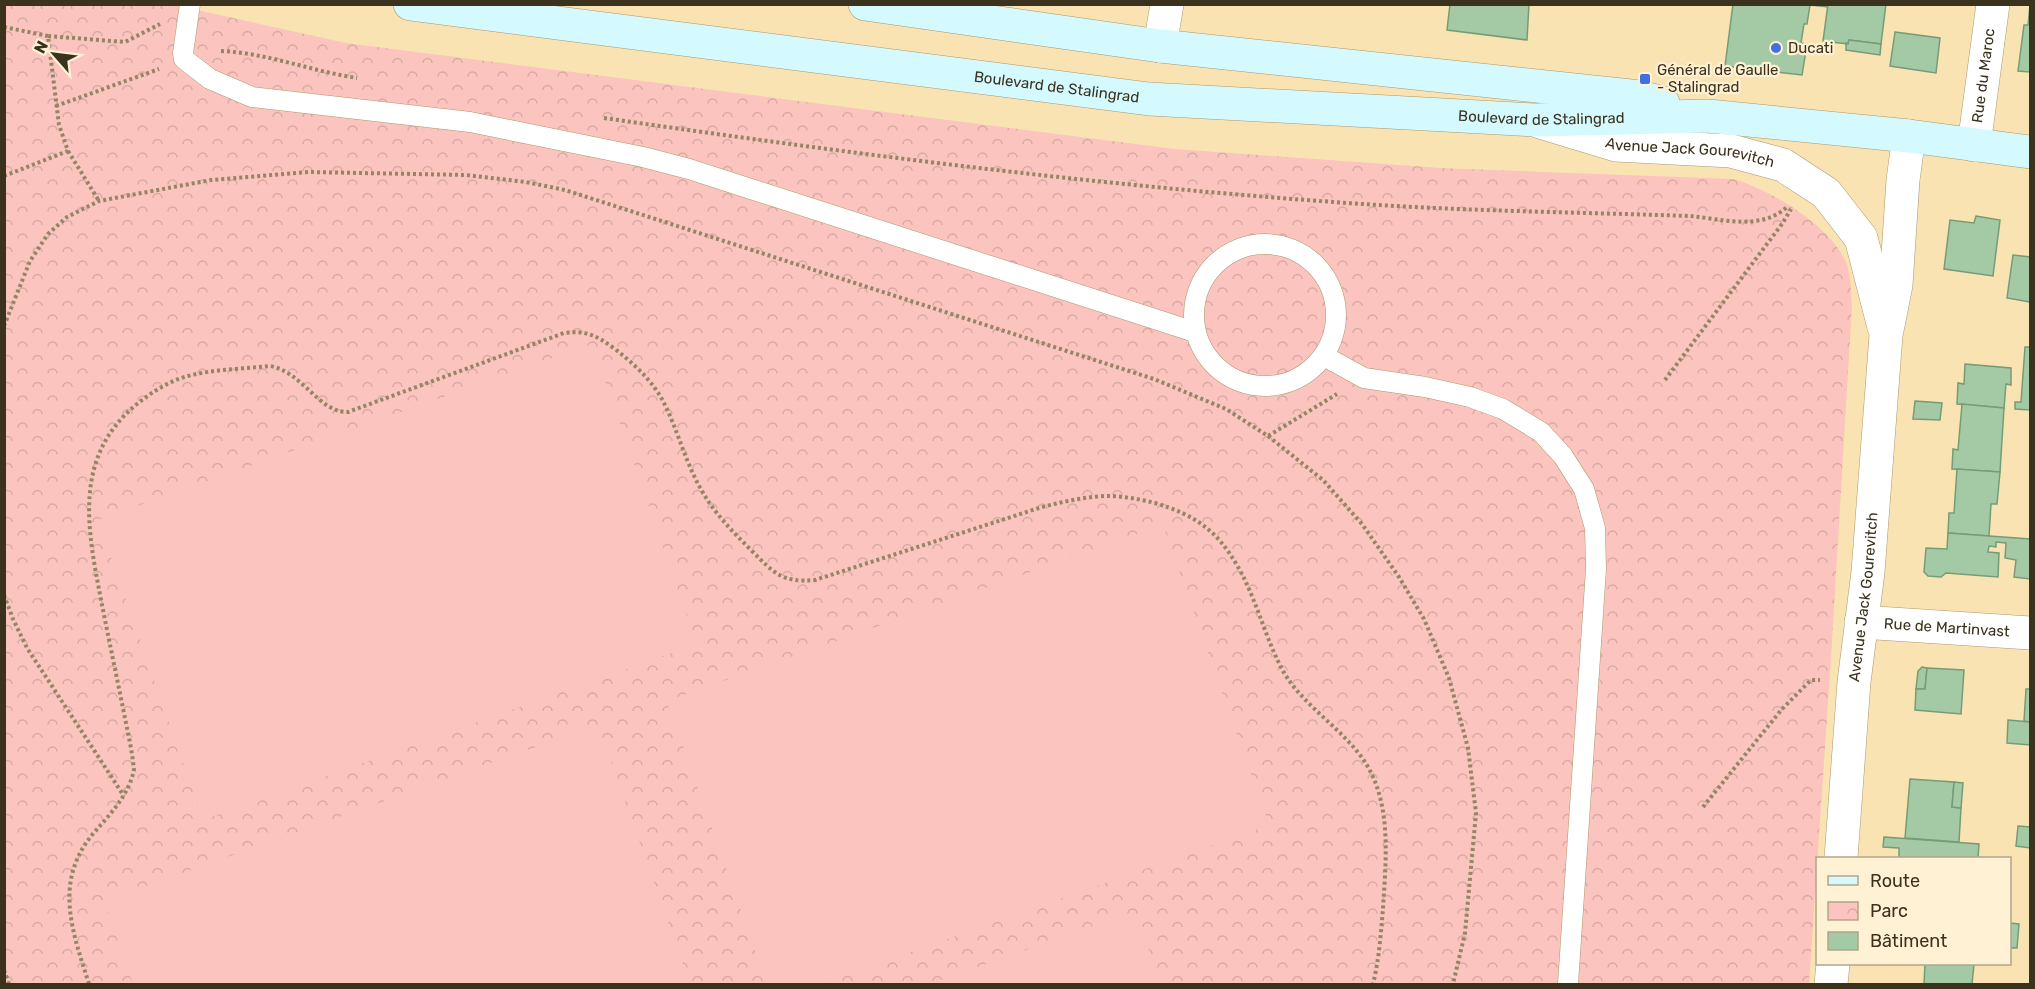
<svg xmlns="http://www.w3.org/2000/svg" width="2035" height="989" viewBox="0 0 2035 989" font-family="Rubik,sans-serif">
<style>
.park{fill:url(#park-crowns)}
.pitch{fill:#fcc4be}
.building{fill:#a3caa4;stroke:#769c77;stroke-width:1.5}
.lines{fill:none;stroke-linecap:round;stroke-linejoin:round}
.service-casing{stroke:#ad986a;stroke-width:21}
.minor-casing{stroke:#ad986a;stroke-width:34}
.secondary-casing{stroke:#ad986a;stroke-width:34}
.path{stroke:#958564;stroke-width:4;stroke-dasharray:3 3;stroke-linecap:butt}
.service{stroke:#fff;stroke-width:20}
.minor{stroke:#fff;stroke-width:33}
.secondary{stroke:#d4f9fe;stroke-width:33}
.poi-dot{fill:#446fe1;stroke:#fff1d4;stroke-width:2}
.labels{text-anchor:middle;stroke-width:4.5;stroke-linejoin:round;paint-order:stroke}
.poi-label{font-size:15px;fill:#3b321e;stroke:#fff1d4;text-anchor:start}
.street-label{font-size:15px;fill:#3b321e;stroke:#fff1d4}
</style>
<defs>
<pattern id="park-crowns" width="20" height="18" patternUnits="userSpaceOnUse" patternTransform="scale(1.5)"><rect width="20" height="18" fill="#fcc4be"/><path d="M2 6a3 3 0 1 1 6 0M12 15a3 3 0 1 1 6 0" fill="none" stroke="#d9a9a3"/></pattern>
</defs>
<rect width="100%" height="100%" fill="#fae3b2"/>
<path class="park" d="M5,5H174L346,43L1175,149L1441,168L1733,179C1770,189 1837,229 1848,268C1851,280 1851,293 1852,305L1831,658L1809,984H5Z"/>
<g class="pitch">
<polygon points="592,344 697,644 203,820 98,520"/>
<polygon points="1163,525 1269,825 821,984 767,984 667,701"/>
<polygon points="598,725 690,984 133,984 104,901"/>
<polygon points="1135,911 1161,984 930,984"/>
</g>
<g class="building">
<polygon points="1450,4 1529,4 1527,40 1447,30"/>
<polygon points="1733,4 1828,4 1828,7 1810,5 1807,24 1804,24 1801,43 1807,44 1802,75 1725,66"/>
<polygon points="1828,4 1886,4 1881,44 1849,40 1848,44 1823,41"/>
<polygon points="2030,5 2030,72 2018,71 2024,25 2028,25"/>
<polygon points="1895,32 1940,38 1936,73 1890,66"/>
<polygon points="1849,40 1881,44 1880,55 1846,50 1846,43 1848,44"/>
<polygon points="1976,216 2000,220 1993,276 1944,269 1950,220 1974,223"/>
<polygon points="2013,255 2030,257 2030,302 2007,298"/>
<polygon points="2025,347 2030,347 2030,410 2015,409 2015,402 2021,402"/>
<polygon points="1965,364 2011,368 2011,385 2006,384 2004,408 1957,404 1958,383 1964,384"/>
<polygon points="1915,401 1942,403 1940,420 1913,419"/>
<polygon points="1962,404 2004,408 2000,472 1952,469 1953,449 1958,450"/>
<polygon points="1957,469 2000,472 1997,504 1991,504 1989,536 1948,533 1949,513 1954,513"/>
<polygon points="1948,533 2030,539 2030,579 2014,577 2016,560 2005,558 2006,543 1996,542 1996,547 1989,546 1988,552 1999,553 1998,577 1946,573 1941,577 1928,576 1924,572 1926,548 1947,549"/>
<polygon points="1922,667 1927,668 1925,689 1916,689 1918,671"/>
<polygon points="1927,668 1964,670 1961,714 1915,710 1916,689 1925,689"/>
<polygon points="2026,689 2030,689 2030,722 2024,721"/>
<polygon points="2008,720 2030,722 2030,745 2007,743"/>
<polygon points="1910,779 1954,782 1952,807 1961,808 1959,842 1905,838"/>
<polygon points="1954,782 1963,783 1961,808 1952,807"/>
<polygon points="2018,826 2030,827 2030,848 2016,846"/>
<polygon points="1884,837 1979,844 1978,858 1899,858 1899,848 1883,847"/>
<polygon points="2010,923 2019,924 2017,948 2010,948"/>
<polygon points="1925,964 1974,964 1972,984 1924,984"/>
</g>
<g class="lines">
<defs>
<g id="service">
<polyline points="190,4 183,53 184,59 210,79 252,97 470,122 643,157 689,169 1195,332"/>
<circle cx="1265" cy="315" r="71"/>
<polyline points="1324,356 1364,378 1425,387 1470,397 1503,409 1541,432 1563,456 1584,489 1595,528 1596,569 1568,984"/>
</g>
<g id="minor">
<polyline points="1160,46 1167,4"/>
<path id="s1" d="M1540,122L1616,145L1731,151L1783,165L1826,193L1861,238L1884,327"/>
<path id="s2" d="M1974,145L1993,4"/>
<path id="s3" d="M1861,622L2030,633"/>
<path id="s4" d="M1841,858L1854,682L1868,572L1886,335L1896,285L1903,180L1909,136"/>
<polyline points="1831,984 1833,964"/>
</g>
<g id="secondary">
<path id="s5" d="M410,4L1149,99L1535,120L1708,116L1909,136L2030,152"/>
<polyline points="865,4 1160,46 1640,97 1663,103"/>
</g>
</defs>
<use href="#service" class="service-casing"/>
<use href="#minor" class="minor-casing"/>
<use href="#secondary" class="secondary-casing"/>
<g class="path">
<polyline points="4,27 48,36"/>
<path d="M221,51C267,53 311,71 357,78"/>
<polyline points="56,106 159,69"/>
<path d="M604,118C847,153 1090,185 1334,202C1452,211 1572,212 1690,216C1722,219 1761,231 1787,207"/>
<polyline points="68,151 99,201"/>
<polyline points="4,176 68,151 59,125 48,36 125,42 160,24"/>
<polyline points="4,326 30,261 48,234 67,217 99,201 211,180 309,172 466,175 526,182 565,190 1154,379 1226,409 1268,436 1337,394"/>
<polyline points="1665,380 1782,224 1791,209"/>
<polyline points="1268,436 1323,480 1362,524 1399,577 1424,619 1449,678 1468,748 1476,813 1465,933 1453,984"/>
<polyline points="4,595 13,619 27,648 124,796"/>
<polyline points="1703,807 1782,709 1811,680 1820,680"/>
<polyline points="4,970 9,984"/>
<path d="M89,984C73,933 53,883 92,835C109,815 128,797 134,770C132,749 127,729 123,708C116,674 109,640 102,605C88,532 71,458 137,404C152,392 169,381 188,376C214,369 243,369 270,366C303,372 319,413 348,412L564,333C587,330 597,336 615,349C634,364 653,381 664,403C678,431 686,464 702,491C715,514 733,532 752,551C774,573 782,583 815,580L1039,508C1061,502 1083,497 1106,496C1122,496 1139,499 1155,503C1195,515 1217,530 1238,567C1257,600 1265,638 1283,671C1302,704 1337,725 1360,755C1393,798 1386,857 1383,908C1381,933 1379,960 1373,984"/>
</g>
<use href="#service" class="service"/>
<use href="#minor" class="minor"/>
<use href="#secondary" class="secondary"/>
</g>
<g class="poi-dot">
<circle cx="1776" cy="48" r="6"/>
<rect x="1639" y="73" width="12" height="12" rx="3"/>
</g>
<g class="labels">
<g class="poi-label">
<text x="1788" y="53">Ducati</text>
<text x="1657" y="75">Général de Gaulle<tspan x="1657" dy="17">- Stalingrad</tspan></text>
</g>
<g class="street-label">
<text dy="5" stroke="none"><textPath href="#s2" startOffset="70">Rue du Maroc</textPath></text>
<text dy="5" stroke="none"><textPath href="#s5" startOffset="652">Boulevard de Stalingrad</textPath></text>
<text dy="5" stroke="none"><textPath href="#s5" startOffset="1138">Boulevard de Stalingrad</textPath></text>
<text dy="5" stroke="none"><textPath href="#s1" startOffset="154">Avenue Jack Gourevitch</textPath></text>
<text dy="5" stroke="none"><textPath href="#s4" startOffset="262">Avenue Jack Gourevitch</textPath></text>
<text dy="5" stroke="none"><textPath href="#s3" startOffset="86">Rue de Martinvast</textPath></text>
</g>
</g>
<rect width="2035" height="989" fill="none" stroke="#3b321e" stroke-width="12"/>
<rect x="1816" y="857" width="195" height="108" fill="#fff1d4" stroke="#b1a58b" stroke-width="1.5"/>
<rect x="1828" y="876" width="30" height="9" fill="#d4f9fe" stroke="#b1a58b" stroke-width="1.5"/>
<text x="1870" y="887" font-size="18" fill="#3b321e">Route</text>
<rect x="1828" y="902" width="30" height="18" fill="url(#park-crowns)" stroke="#b1a58b" stroke-width="1.5"/>
<text x="1870" y="917" font-size="18" fill="#3b321e">Parc</text>
<rect x="1828" y="932" width="30" height="18" fill="#a3caa4" stroke="#b1a58b" stroke-width="1.5"/>
<text x="1870" y="947" font-size="18" fill="#3b321e">Bâtiment</text>
<g transform="translate(54 54) rotate(298)" stroke="#fff1d4" stroke-width="4.5" paint-order="stroke">
<path d="M0-4.5L10 22L0 15L-10 22Z" fill="#3b321e"/>
<text y="-9" font-size="16" font-weight="bold" text-anchor="middle" fill="#3b321e">N</text>
</g>
</svg>
